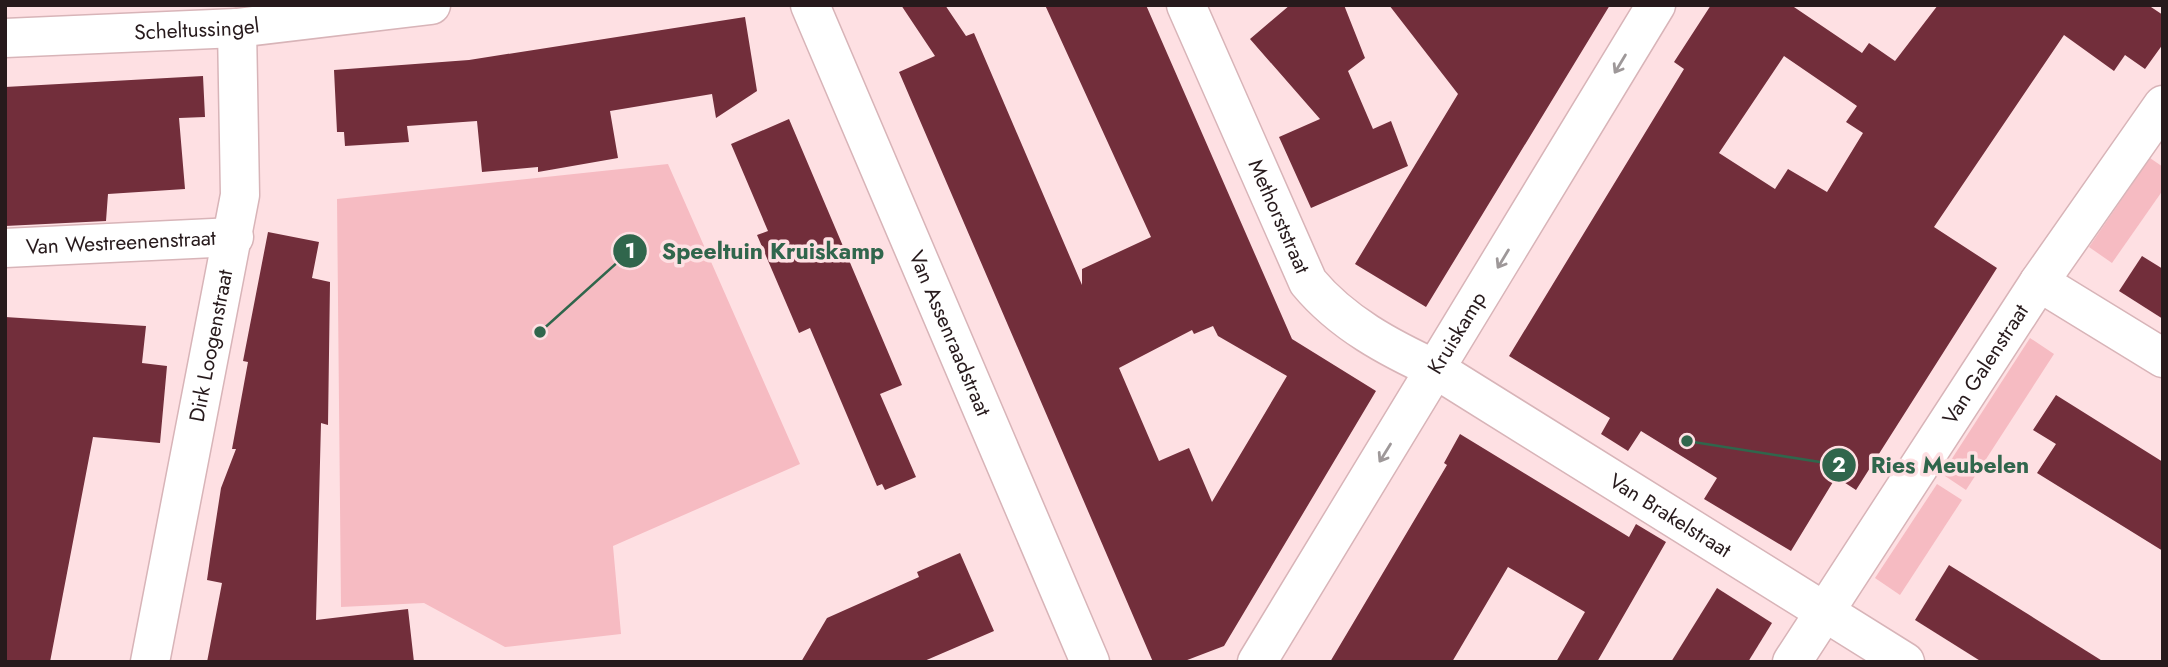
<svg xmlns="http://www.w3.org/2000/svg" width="2168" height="667" viewBox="0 0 2168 667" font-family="Jost,sans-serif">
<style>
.green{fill:#f6bbc2}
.building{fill:#722e3b;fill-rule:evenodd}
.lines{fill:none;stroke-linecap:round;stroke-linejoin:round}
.minor-casing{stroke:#d8b4b8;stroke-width:41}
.minor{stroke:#fff;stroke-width:38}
.oneway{stroke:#9e9899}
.labels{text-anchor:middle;stroke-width:7;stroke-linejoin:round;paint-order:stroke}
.street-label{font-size:21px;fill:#271a1c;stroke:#fee0e3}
.leader{fill:none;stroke:#30664c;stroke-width:2.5}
.callout-dot{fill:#30664c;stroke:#fee0e3;stroke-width:2.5}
.mark-label{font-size:21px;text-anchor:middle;font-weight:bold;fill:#fff}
.callout-label{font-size:23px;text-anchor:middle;font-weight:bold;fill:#30664c;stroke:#fee0e3;stroke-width:7;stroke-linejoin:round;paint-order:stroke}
</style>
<rect width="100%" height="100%" fill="#fee0e3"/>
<g class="green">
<polygon points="2150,158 2163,167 2163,190 2112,263 2089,247"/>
<polygon points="668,164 800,464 613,546 621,634 505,647 424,603 341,607 337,199"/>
<polygon points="2030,338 2054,354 1966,490 1942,474"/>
<polygon points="1937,484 1962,500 1900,595 1875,578"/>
</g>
<g class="building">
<path d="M901,5H945L966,36L974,33L1082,285V269L1151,237L1045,5H1146L1292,339L1376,391L1224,646L1182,662H1153L899,72L935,56ZM1213,326L1218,336L1287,376L1212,502L1189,448L1159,461L1119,368L1192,330L1194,334Z"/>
<polygon points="1290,5 1344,5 1365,58 1348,71 1373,129 1391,121 1408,166 1311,208 1279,137 1320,119 1250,39"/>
<polygon points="1389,5 1610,5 1426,307 1355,264 1458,94"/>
<path d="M1711,5H1791L1862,53L1869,43L1895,61L1938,5H2148L2163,15V44L2145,69L2125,55L2114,71L2064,35L1934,227L1997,268L1856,490L1836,477L1791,551L1704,499L1717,478L1641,431L1628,451L1601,434L1610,418L1509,356L1684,69L1674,62ZM1784,56L1857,106L1846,122L1863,133L1827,192L1788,169L1775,189L1719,153Z"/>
<polygon points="745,17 757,91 716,118 712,94 610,111 618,158 538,172 538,167 482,172 477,121 407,126 409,142 345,146 344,132 337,132 334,70 469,60"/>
<polygon points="203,76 205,117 179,118 185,189 108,194 106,221 5,226 5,87"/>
<polygon points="789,119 902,385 880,394 916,477 885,490 882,484 877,486 810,328 799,333 757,235 768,231 731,144"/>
<polygon points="268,232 319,242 312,278 330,282 328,425 321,423 316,620 408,609 414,662 207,662 222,583 207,580 210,559 221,488 236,449 232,449 248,362 243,361"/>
<polygon points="2142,256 2163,269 2163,319 2119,291"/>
<polygon points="5,317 146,326 142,363 167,366 160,443 93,437 50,662 5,662"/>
<polygon points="2056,395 2163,462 2163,551 2037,473 2056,444 2033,430"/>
<polygon points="1460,434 1629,537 1636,524 1666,542 1597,662 1556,662 1585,612 1508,567 1452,662 1330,662 1447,465 1444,463"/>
<polygon points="960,553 994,631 922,662 801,662 827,618 919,577 917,572"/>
<polygon points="1949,565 2031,616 2104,662 1982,662 1915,620"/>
<polygon points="1717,588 1772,623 1748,662 1671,662"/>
</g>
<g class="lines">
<defs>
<g id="minor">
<path id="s1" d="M810,5L1090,662"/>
<path id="s2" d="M1186,5L1308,282C1342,323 1389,348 1437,370L1905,662"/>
<path id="s3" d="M5,38L237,28L431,5"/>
<path id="s4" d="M5,248L234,237"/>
<polyline points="2039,282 2163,358"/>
<path id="s5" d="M150,662L240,195L237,28"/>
<path id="s6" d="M1257,662L1656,5"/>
<path id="s7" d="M1792,662L2039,282L2163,105"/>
</g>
</defs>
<use href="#minor" class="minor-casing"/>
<use href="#minor" class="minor"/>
</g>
<defs><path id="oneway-shaft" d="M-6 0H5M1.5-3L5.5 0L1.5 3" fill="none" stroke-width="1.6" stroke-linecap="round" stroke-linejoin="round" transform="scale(1.75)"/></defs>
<g class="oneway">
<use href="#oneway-shaft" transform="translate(1620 64) rotate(121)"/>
<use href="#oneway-shaft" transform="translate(1503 259) rotate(121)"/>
<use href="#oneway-shaft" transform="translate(1385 453) rotate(122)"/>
</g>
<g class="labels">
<g class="street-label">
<text dy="7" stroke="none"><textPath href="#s3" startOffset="192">Scheltussingel</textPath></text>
<text dy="7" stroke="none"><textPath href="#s2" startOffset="231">Methorststraat</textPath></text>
<text dy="7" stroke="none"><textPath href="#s4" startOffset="116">Van Westreenenstraat</textPath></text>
<text dy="7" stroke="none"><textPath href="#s1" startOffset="357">Van Assenraadstraat</textPath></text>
<text dy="7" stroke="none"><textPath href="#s6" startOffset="385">Kruiskamp</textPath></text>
<text dy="7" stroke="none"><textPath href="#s5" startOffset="322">Dirk Loogenstraat</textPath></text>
<text dy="7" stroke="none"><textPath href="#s7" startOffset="355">Van Galenstraat</textPath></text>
<text dy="7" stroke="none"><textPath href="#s2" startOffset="735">Van Brakelstraat</textPath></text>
</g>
</g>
<path class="leader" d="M540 332L630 251M1687 441L1839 465"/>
<g class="callout-dot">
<circle cx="540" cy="332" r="7"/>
<circle cx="1687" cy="441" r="7"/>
<circle cx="630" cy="251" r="18"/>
<circle cx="1839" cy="465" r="18"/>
</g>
<g class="mark-label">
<text x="630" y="258">1</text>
<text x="1839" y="472">2</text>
</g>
<g class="callout-label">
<text x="773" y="259">Speeltuin Kruiskamp</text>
<text x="1950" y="473">Ries Meubelen</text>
</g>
<rect width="2168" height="667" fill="none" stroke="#271a1c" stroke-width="14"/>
</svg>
